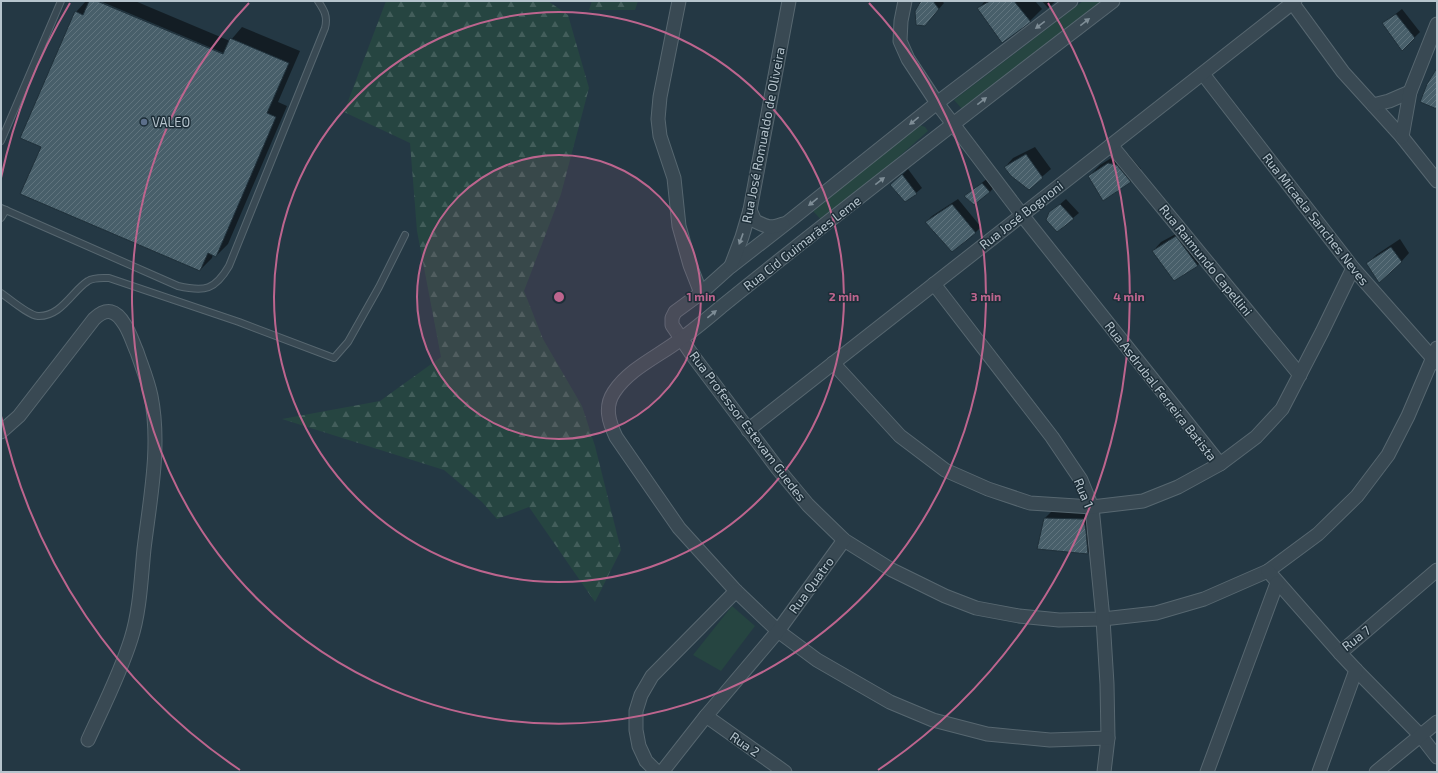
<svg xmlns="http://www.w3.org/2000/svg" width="1438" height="773" viewBox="0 0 1438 773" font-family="'Exo 2',sans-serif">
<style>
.green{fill:#264541}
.forest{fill:url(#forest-firs)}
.shadow{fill:#0007}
.building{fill:url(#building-hatch);stroke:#1f303a}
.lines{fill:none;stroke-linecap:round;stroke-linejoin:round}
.service-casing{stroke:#576770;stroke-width:8}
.minor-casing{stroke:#576770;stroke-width:15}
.service{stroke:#394953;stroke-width:6}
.minor{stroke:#394953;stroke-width:13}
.oneway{fill:#7e8d96}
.ring{fill:none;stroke:#bd658e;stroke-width:2}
.service-dot{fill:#5c6f8a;stroke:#1d2e38;stroke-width:1.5}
.labels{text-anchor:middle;stroke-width:3;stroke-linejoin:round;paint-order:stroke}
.poi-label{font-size:13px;fill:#b6c4cd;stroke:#1d2e38;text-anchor:start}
.street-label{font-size:13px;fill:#b6c4cd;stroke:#1d2e38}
.centre{fill:#bd658e;stroke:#1d2e38;stroke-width:2}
.ring-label{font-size:12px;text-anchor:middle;font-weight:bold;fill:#bd658e;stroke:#1d2e38;stroke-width:3;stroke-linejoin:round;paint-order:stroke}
</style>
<defs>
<pattern id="forest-firs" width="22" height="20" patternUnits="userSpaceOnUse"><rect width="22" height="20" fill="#264541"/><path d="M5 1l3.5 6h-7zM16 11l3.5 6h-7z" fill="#435e5b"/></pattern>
<pattern id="building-hatch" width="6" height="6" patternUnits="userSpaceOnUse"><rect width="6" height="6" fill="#485f6a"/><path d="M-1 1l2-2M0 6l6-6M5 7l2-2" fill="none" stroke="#60747e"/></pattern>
</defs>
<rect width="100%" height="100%" fill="#243844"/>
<g class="green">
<polygon points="1083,1 1102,1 962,109 954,100"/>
<polygon points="917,124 925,127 928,131 824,223 813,211"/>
<polygon points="732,606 755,626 721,671 693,655"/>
</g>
<g class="forest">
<polygon points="386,1 548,1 568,15 589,88 561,194 524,291 543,339 582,406 595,446 621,550 595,602 529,507 497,519 482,502 444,470 282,419 380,401 441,357 417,231 410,143 344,112"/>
<polygon points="592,1 638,1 635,10 589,10"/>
</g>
<g class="shadow">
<polygon points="86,1 95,1 227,57 228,55 100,1 135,1 230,41 242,27 300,51 278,102 287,106 228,244 216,256 213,254 212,258 200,270 42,147 76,12"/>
<polygon points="922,1 942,1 944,3 925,25"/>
<polygon points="985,1 1035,1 1042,9 1030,21 1002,42 978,9"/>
<polygon points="1042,1 1056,1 1048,8"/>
<polygon points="1402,9 1420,32 1402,50 1384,23"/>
<polygon points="1035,147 1051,169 1029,188 1005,167 1013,158"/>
<polygon points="1121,152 1128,154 1141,169 1130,181 1103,200 1089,176 1100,165"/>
<polygon points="908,169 922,188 916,193 897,180"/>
<polygon points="988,178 995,186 990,192 965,196"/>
<polygon points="958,199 981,227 975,233 926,222 932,216"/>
<polygon points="1066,199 1079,213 1057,231 1050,213"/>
<polygon points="1185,229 1206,257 1198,265 1174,280 1153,251 1161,242"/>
<polygon points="1400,239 1409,253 1401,262 1367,264 1376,255"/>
<polygon points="1053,510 1092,510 1097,544 1088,553 1038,548 1044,519"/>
</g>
<g class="building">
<polygon points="89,1 97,1 223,54 230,38 289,63 267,113 276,117 216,257 208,253 200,271 20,194 41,147 20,138 75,11 83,15"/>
<polygon points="921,1 933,1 939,9 925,26 916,25 915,11"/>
<polygon points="990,1 1014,1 1031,22 1002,43 977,8"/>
<polygon points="1396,14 1415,38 1402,51 1382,23"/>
<polygon points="1437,68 1437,109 1420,102 1427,84"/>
<polygon points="1026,154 1043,178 1029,190 1011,176 1004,167"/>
<polygon points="1108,163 1117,165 1131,182 1103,201 1088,176"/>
<polygon points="902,174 917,194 905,202 890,185"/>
<polygon points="982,183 990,192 974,205 964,196"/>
<polygon points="952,204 976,233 952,252 925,222"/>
<polygon points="1060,204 1074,219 1057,232 1046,220 1049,212"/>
<polygon points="1176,236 1198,266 1174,281 1152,251"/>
<polygon points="1391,247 1402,262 1379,283 1366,263"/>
<polygon points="1044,518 1084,519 1086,531 1088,554 1037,549"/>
</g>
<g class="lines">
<defs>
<g id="service">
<polyline points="1,141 61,1"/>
<path d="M1,208L178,286C205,292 215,290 229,266L325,28C328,16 324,10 318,1"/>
<polyline points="1,218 6,210"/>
<path d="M1,293C10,299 28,315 38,316C61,317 72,291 88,281C94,277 102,278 109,278L239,322L334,358L348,342L379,287L405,235"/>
</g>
<g id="minor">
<polyline points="679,1 660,97 658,119 660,136 674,178 679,226 690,265 701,293"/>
<polyline points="905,1 901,21 900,41 908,59 937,103 1022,215 1220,464"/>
<polyline points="1071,1 937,103 788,222 730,267 701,293 675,312 672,318 672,325 693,356 778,469 808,505 844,540 892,570 945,596 976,608 1019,616 1059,620 1103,619 1156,613 1204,599 1268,571 1318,534 1357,496 1388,455 1408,416 1437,348"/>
<polyline points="1291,1 1343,72 1402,137 1437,181"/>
<polyline points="1203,74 1353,268 1437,363"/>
<polyline points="1373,105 1389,101 1410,92"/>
<polyline points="1402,137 1410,92 1437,24"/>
<polyline points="1111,145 1300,375"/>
<path d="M750,210L755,221C767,227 770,229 783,224"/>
<polyline points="731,266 742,237 750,210 789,1"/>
<polyline points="934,284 1052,437 1081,480 1092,507 1103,619 1107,684 1108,738 1104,772"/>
<polyline points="833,363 900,436 945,470 988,489 1030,503 1092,507 1143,501 1178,487 1220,464 1256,437 1282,409 1322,332 1353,268"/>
<polyline points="748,430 1295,1"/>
<path d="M1,432L19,416L94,319C107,307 116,310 125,325C130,333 133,343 137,352C142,367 148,381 151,396C161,446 150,499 144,549C141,579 140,611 131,639C120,674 103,707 88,740"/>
<polyline points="1268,571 1340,653 1437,570"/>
<polyline points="1356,670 1420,735 1437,757"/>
<polyline points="706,716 785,772"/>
<path d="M1108,738L1050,740L987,734L933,720L890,702L817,660L778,631L736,591L679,528L616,437C609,422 604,407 614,392C630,368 659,356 681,339C695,329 708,318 721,307C850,203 981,102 1113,1"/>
<polyline points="657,772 646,761 639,746 636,730 636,711 641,695 652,676 736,591"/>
<polyline points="662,772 706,716 778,631 844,540"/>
<polyline points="1207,772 1277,583"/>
<polyline points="1319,772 1356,670 1340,653"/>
<polyline points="1376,772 1437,722"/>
</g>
</defs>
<use href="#service" class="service-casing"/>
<use href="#minor" class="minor-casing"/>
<use href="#service" class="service"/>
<use href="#minor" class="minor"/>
</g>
<defs><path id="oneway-solid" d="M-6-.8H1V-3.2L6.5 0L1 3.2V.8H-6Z"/></defs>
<g class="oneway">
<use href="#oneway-solid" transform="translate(1085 22) rotate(-38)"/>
<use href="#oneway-solid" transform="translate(1040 25) rotate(143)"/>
<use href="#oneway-solid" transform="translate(982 101) rotate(-38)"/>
<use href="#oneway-solid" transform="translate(914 121) rotate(141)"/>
<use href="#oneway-solid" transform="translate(880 181) rotate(-38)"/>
<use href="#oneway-solid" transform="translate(813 202) rotate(141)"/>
<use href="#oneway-solid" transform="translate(741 239) rotate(110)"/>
<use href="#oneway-solid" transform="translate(712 314) rotate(-39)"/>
</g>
<circle cx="559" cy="297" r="142" fill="#bd658e" fill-opacity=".12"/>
<g class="ring">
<circle cx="559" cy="297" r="142"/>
<circle cx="559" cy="297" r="285"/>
<path d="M869 3A427 427 0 1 1 249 3"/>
<path d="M240 770A570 570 0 0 1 1 416M1 178A570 570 0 0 1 70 3M1048 3A570 570 0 0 1 878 770"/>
</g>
<circle class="service-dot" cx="144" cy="122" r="4"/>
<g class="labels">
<g class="poi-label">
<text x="152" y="127">VALEO</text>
</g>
<g class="street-label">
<text transform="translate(763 135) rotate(-79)" y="5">Rua José Romualdo de Oliveira</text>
<text transform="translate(1021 215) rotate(-38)" y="5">Rua José Bognoni</text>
<text transform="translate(1316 219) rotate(52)" y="5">Rua Micaela Sanches Neves</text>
<text transform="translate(802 243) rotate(-38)" y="5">Rua Cid Guimarães Leme</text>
<text transform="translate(1206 260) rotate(51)" y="5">Rua Raimundo Capellini</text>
<text transform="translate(1161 391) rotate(52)" y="5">Rua Asdrubal Ferreira Batista</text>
<text transform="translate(748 426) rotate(53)" y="5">Rua Professor Estevam Guedes</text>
<text transform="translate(1084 493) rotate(67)" y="5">Rua 1</text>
<text transform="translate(811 585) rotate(-54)" y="5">Rua Quatro</text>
<text transform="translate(1356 638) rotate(-38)" y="5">Rua 7</text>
<text transform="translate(745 744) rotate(35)" y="5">Rua 2</text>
</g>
</g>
<circle cx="559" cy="297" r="6" class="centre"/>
<g class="ring-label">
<text x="701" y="301">1 min</text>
<text x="844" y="301">2 min</text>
<text x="986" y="301">3 min</text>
<text x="1129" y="301">4 min</text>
</g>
<rect width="1438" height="773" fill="none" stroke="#b6c4cd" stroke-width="4"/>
</svg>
